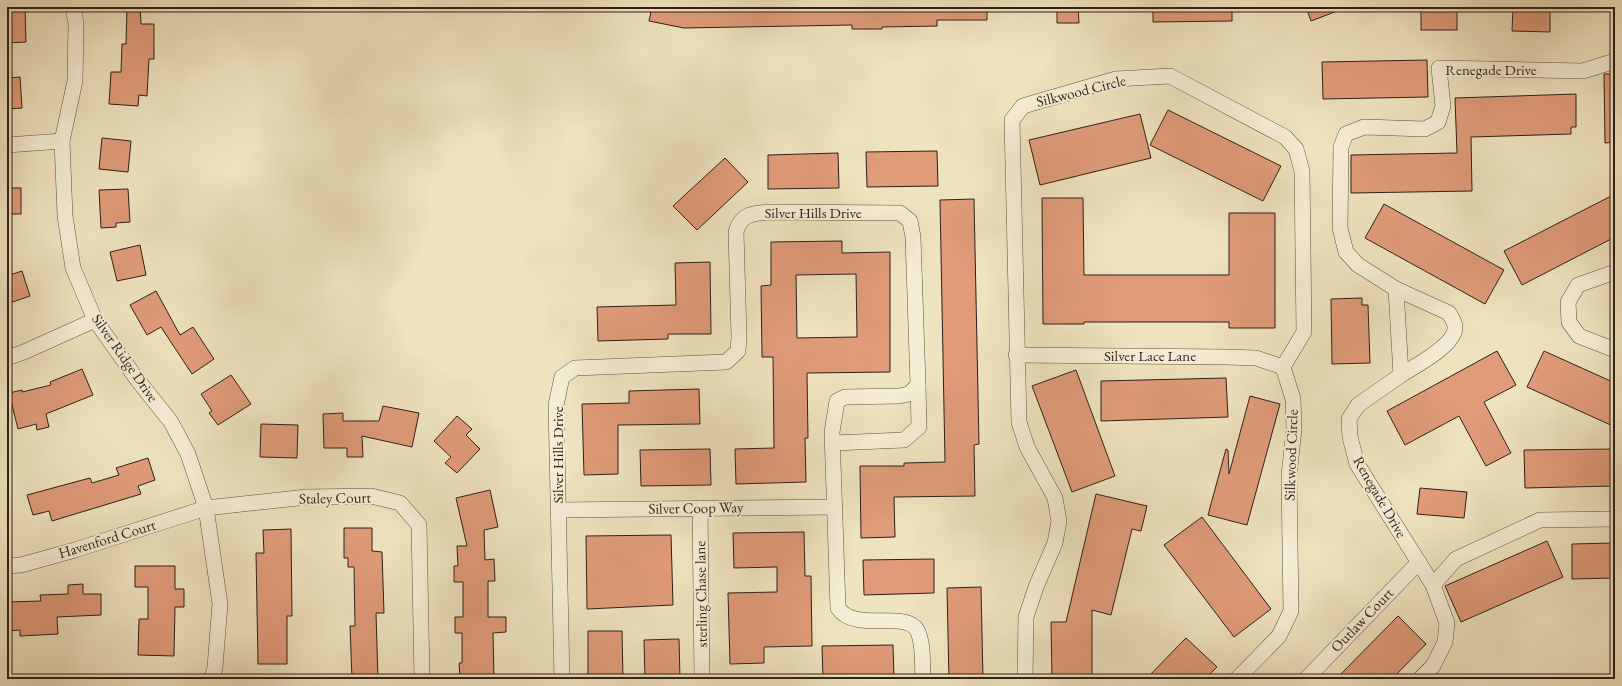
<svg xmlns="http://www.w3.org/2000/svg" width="1622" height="686" viewBox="0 0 1622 686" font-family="'EB Garamond',serif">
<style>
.building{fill:#e09b78;stroke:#2f1f1a;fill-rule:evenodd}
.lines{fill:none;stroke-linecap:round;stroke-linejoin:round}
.minor-casing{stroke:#5f5043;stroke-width:16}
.minor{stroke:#f4edd5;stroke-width:15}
.labels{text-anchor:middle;stroke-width:4;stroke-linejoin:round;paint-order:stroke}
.street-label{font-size:15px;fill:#2f1f1a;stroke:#f4edd5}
</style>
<rect width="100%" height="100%" fill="#eee3bf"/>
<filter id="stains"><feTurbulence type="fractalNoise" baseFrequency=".005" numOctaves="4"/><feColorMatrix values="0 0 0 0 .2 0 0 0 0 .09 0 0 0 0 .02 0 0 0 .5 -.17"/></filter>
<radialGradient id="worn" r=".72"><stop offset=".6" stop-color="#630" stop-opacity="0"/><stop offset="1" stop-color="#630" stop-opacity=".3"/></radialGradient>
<g class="building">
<polygon points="7,7 25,7 26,42 7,43"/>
<polygon points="127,7 140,7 141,24 154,24 154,59 149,59 147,96 139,95 138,106 109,104 111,72 121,72 122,44 126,44"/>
<polygon points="652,7 987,7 987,20 937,20 937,26 882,27 882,29 852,29 852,25 684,28 649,21"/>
<polygon points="1057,7 1078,7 1079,23 1057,23"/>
<polygon points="1153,7 1232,7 1232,21 1153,22"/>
<polygon points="1306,7 1345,7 1345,8 1311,21"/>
<rect x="1421" y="7" width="36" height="23"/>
<polygon points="1513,7 1550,7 1550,32 1512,31"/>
<polygon points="1427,60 1428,97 1323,99 1322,62"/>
<polygon points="1604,74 1615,74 1615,142 1605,143"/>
<polygon points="20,77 22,108 7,109 7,78"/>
<polygon points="1576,94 1576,127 1571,127 1571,134 1471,137 1472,191 1351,193 1351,155 1457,153 1455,98"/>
<polygon points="1168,110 1281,166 1263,201 1150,145"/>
<polygon points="1140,114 1151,158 1040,185 1029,140"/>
<polygon points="102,138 131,141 128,172 99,169"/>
<polygon points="937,151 938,186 867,187 866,152"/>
<polygon points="838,153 839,188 768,189 768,155"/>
<polygon points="725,158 748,182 697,230 673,206"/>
<rect x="7" y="188" width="14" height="26"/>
<polygon points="128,189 130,222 116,223 116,227 101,228 99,190"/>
<polygon points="1615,194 1615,237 1522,285 1504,251"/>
<polygon points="1042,198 1083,198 1084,275 1229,275 1229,213 1275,213 1275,328 1229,328 1229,322 1084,322 1084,324 1043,324"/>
<polygon points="974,199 979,444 974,445 975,496 894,497 895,537 861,538 860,466 904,466 904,463 945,462 940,200"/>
<polygon points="1384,204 1504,270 1485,304 1365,238"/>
<path d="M842,241V253L890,252V372L807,373L808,438H805L806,482L736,484L735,449L774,448L773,357H762L761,286L771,285V242ZM856,274L857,337L797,338L796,275Z"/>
<polygon points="140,245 146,275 117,281 110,252"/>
<polygon points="710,262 711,334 668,334 668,339 598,341 597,307 676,305 675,263"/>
<polygon points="22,271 30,296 7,304 7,276"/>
<polygon points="156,291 180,335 193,327 214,359 192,374 161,327 147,335 130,305"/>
<polygon points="1362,298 1362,305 1368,305 1370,363 1332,364 1331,299"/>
<polygon points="1497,351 1516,385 1484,402 1511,453 1486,466 1459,416 1405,445 1387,411"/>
<polygon points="1544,351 1615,383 1615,427 1527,387"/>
<polygon points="82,369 93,395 46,414 49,427 37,430 36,424 18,429 9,393 22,390 22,392 51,385 50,382"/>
<polygon points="1076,370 1115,476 1072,492 1032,386"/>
<polygon points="231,375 251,404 218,425 209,413 212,411 201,394"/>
<polygon points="1226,378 1228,417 1101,421 1101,381"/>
<polygon points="699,389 700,424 618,425 618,474 584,475 582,404 629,403 629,391"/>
<polygon points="1250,396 1280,404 1247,525 1208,515 1226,449 1228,450 1229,474"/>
<polygon points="383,406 419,413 412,447 362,436 363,457 347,457 347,448 324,448 323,414 343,413 343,421 379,421"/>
<polygon points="457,416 472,429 466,435 480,449 457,473 445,463 451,457 434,441"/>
<polygon points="261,424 298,425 297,458 260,457"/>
<polygon points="710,449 711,485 641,486 640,450"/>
<polygon points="1615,449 1615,486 1525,488 1524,450"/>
<polygon points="148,458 155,480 138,486 141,494 52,521 49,511 33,515 27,495 90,478 92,483 119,475 116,468"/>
<polygon points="1420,488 1467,492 1464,518 1417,514"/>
<polygon points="490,490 498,527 484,530 485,560 494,559 495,581 488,581 488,617 506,617 506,632 493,633 494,679 460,679 459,663 462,663 462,633 455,633 455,617 463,617 463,582 454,582 454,566 458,566 457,546 467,546 456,498"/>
<polygon points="1096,494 1147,506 1141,531 1132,529 1111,615 1092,610 1092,679 1052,679 1051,622 1066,622"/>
<polygon points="1202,517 1271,609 1234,637 1164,545"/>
<polygon points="344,528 372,528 372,551 382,552 384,613 376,613 378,679 352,679 350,626 355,626 354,567 348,567 348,558 344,558"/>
<polygon points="291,529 292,616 287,616 287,664 258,664 256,553 264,553 263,530"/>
<polygon points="804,532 805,576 811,576 812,646 764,647 764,663 730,664 728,593 777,592 777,567 734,568 733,533"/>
<polygon points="671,535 673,605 587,609 586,536"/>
<polygon points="1547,541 1563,577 1461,622 1445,586"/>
<polygon points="1615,543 1615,578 1572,579 1572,544"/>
<polygon points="934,559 934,593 864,595 863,560"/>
<polygon points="135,566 175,566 175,589 184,589 184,607 175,607 174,656 138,655 139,619 148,619 148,587 135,587"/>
<polygon points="83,584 83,594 101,594 101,615 57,617 58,634 20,636 20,630 7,631 7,602 41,601 40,595 68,594 68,585"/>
<polygon points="981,587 983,679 949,679 947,588"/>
<polygon points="1398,616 1426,644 1392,679 1336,679"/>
<polygon points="588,631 622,631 623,679 588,679"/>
<polygon points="1186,638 1217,667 1205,679 1146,679"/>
<polygon points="679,639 680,679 645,679 644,640"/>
<polygon points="893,645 894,679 823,679 822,646"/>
</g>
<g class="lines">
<defs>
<g id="minor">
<polyline points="73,7 76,23 75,81 62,141 65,216 73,268 95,320 136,378 171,422 188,454 206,508 220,604 215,667 212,679"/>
<polyline points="7,145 62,141"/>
<polyline points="1615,272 1578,285 1568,302 1569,322 1579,336 1615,350"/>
<path d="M1396,289L1449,313C1451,317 1455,322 1455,327C1456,345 1415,366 1401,375"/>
<polyline points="1016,355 1227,357 1256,358 1283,367"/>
<polyline points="7,358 24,352 95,320"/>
<polyline points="833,443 904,440 919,427 918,385"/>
<polyline points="700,508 702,679"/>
<polyline points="558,510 835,507"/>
<polyline points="7,566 21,565 75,550 206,508 307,497 371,496 400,503 419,525 422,679"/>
<polyline points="1433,585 1456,559 1540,520 1615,519"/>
<path d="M562,679L556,405L562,377L575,368L726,362L738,351L739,337L736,232C741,214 752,213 770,212L900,213L910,221L913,237L918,385L909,394L899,396L845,397L837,401L832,432L838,608C855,633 906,610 917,630C924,643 922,664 923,679"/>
<polyline points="1025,679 1026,617 1036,587 1055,543 1059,521 1055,498 1027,447 1019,422 1012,120 1023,106 1116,79 1170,76 1285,137 1296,149 1302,171 1304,332 1283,367 1293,399 1294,429 1289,476 1291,611 1279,636 1237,679"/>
<polyline points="1306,679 1419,562"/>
<polyline points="1420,679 1433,666 1445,642 1447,623 1433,585 1357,464 1350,437 1349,419 1358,405 1401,375 1396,289 1358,265 1346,252 1340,228 1341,147 1346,134 1364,127 1425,129 1438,122 1443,106 1439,68 1583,71 1615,61"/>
</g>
</defs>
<use href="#minor" class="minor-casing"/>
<use href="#minor" class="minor"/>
</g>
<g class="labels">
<g class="street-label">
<text x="1491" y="75">Renegade Drive</text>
<text transform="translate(1081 91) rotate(-14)" y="5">Silkwood Circle</text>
<text x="813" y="218">Silver Hills Drive</text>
<text x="1150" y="361">Silver Lace Lane</text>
<text transform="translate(125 358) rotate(55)" y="5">Silver Ridge Drive</text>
<text transform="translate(558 455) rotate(-90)" y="5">Silver Hills Drive</text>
<text transform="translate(1291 455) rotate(-88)" y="5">Silkwood Circle</text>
<text transform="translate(1380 497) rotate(60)" y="5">Renegade Drive</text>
<text transform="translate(335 498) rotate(-1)" y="5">Staley Court</text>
<text transform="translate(696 508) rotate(-1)" y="5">Silver Coop Way</text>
<text transform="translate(107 539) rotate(-17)" y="5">Havenford Court</text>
<text transform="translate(701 594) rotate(-91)" y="5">sterling Chase lane</text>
<text transform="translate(1362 620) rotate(-46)" y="5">Outlaw Court</text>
</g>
</g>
<rect width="1622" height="686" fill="none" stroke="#eee3bf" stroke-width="24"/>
<rect x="8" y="8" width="1606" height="670" fill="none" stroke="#2f1f1a" stroke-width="2"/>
<rect x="12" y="12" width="1598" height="662" fill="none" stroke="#2f1f1a"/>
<rect width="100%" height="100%" filter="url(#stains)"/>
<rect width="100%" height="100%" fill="url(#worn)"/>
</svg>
